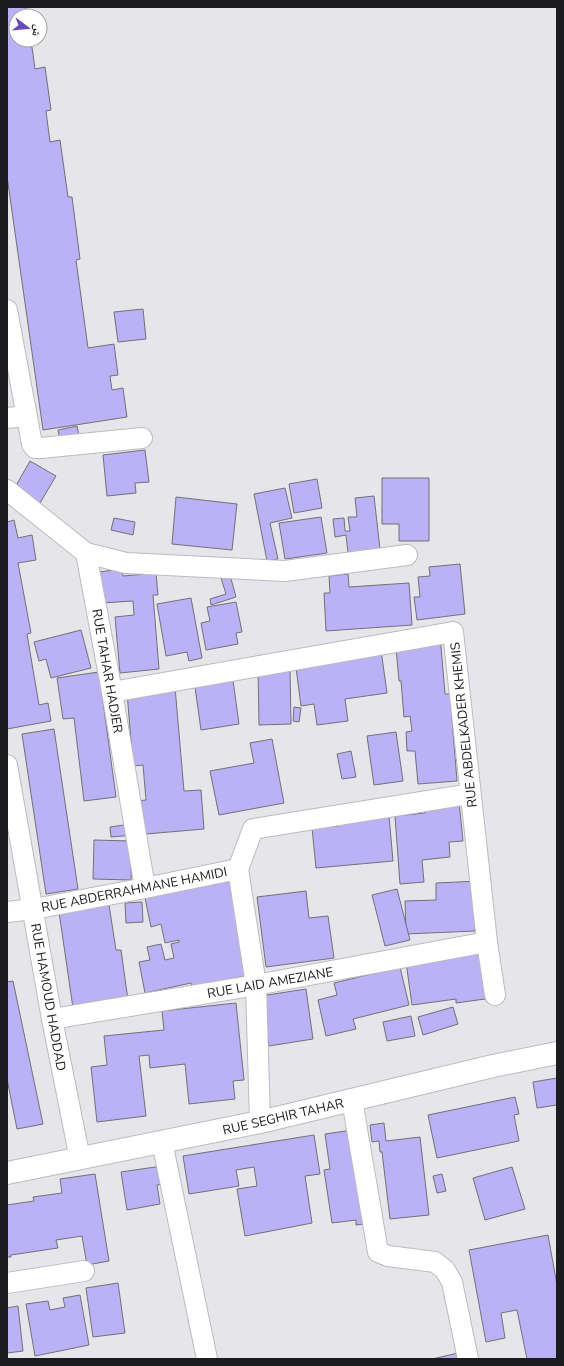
<svg xmlns="http://www.w3.org/2000/svg" width="564" height="1366" viewBox="0 0 564 1366" font-family="'Nunito Sans','Noto Naskh Arabic',sans-serif">
<style>
.building{fill:#bab1f6;stroke:#717176}
.lines{fill:none;stroke-linecap:round;stroke-linejoin:round}
.street-casing{stroke:#bbbbc0;stroke-width:22}
.secondary-casing{stroke:#bbbbc0;stroke-width:24}
.street{stroke:#fff;stroke-width:20}
.secondary{stroke:#fff;stroke-width:22}
.labels{text-anchor:middle;stroke-width:3.5;stroke-linejoin:round;paint-order:stroke}
.street-label{font-size:13px;fill:#1c1c1e;stroke:#fff}
</style>
<rect width="100%" height="100%" fill="#e6e5ea"/>
<g class="building">
<polygon points="7,7 26,7 27,16 16,16 16,40 31,40 35,69 45,67 51,110 46,111 50,142 60,140 68,197 72,197 80,259 76,260 88,348 114,344 118,375 110,376 112,390 123,388 127,417 43,430 7,176"/>
<polygon points="143,309 146,339 118,342 114,312"/>
<polygon points="77,426 79,436 60,440 58,430"/>
<polygon points="145,450 149,482 135,483 136,493 107,496 103,455"/>
<polygon points="30,461 56,476 40,503 14,489"/>
<polygon points="382,478 429,478 429,541 399,541 399,524 382,524"/>
<polygon points="317,479 322,508 294,513 289,484"/>
<polygon points="285,488 292,518 270,523 278,559 267,561 254,494"/>
<polygon points="374,496 380,549 348,553 346,535 335,537 333,519 344,518 345,531 350,531 348,517 357,517 355,498"/>
<polygon points="176,497 237,504 232,550 172,544"/>
<polygon points="321,517 327,553 285,559 279,523"/>
<polygon points="114,518 135,522 133,535 111,530"/>
<polygon points="14,520 18,538 32,535 36,560 18,563 31,633 27,634 39,705 48,703 51,721 7,729 7,522"/>
<polygon points="460,564 465,614 417,620 414,597 420,597 418,577 430,576 429,567"/>
<polygon points="122,569 123,576 156,573 158,595 153,595 159,669 120,673 115,617 134,615 133,601 102,603 99,572"/>
<polygon points="348,574 349,587 409,583 412,625 326,631 324,593 330,593 329,576"/>
<polygon points="230,575 236,597 211,605 210,599 226,594 221,578"/>
<polygon points="191,598 202,658 189,661 187,652 166,656 157,604"/>
<polygon points="236,602 242,632 236,633 238,644 206,650 201,623 210,621 207,607"/>
<polygon points="81,630 91,668 51,678 46,659 39,661 34,642"/>
<polygon points="440,635 445,694 450,694 457,781 418,784 415,751 407,751 406,732 412,731 410,716 404,717 401,681 399,681 396,648"/>
<polygon points="381,650 387,693 345,699 348,721 317,725 314,704 301,706 295,660"/>
<polygon points="290,668 291,724 259,725 258,669"/>
<polygon points="99,672 116,797 84,801 74,718 63,719 57,678"/>
<polygon points="232,673 239,724 201,730 194,680"/>
<polygon points="175,687 184,791 201,790 204,829 111,837 110,827 124,825 121,795 137,801 146,800 143,765 133,766 127,692"/>
<polygon points="294,707 301,708 299,722 293,721"/>
<polygon points="54,729 78,889 46,894 22,734"/>
<polygon points="396,732 403,781 374,785 367,736"/>
<polygon points="272,739 284,803 219,815 210,771 254,763 250,743"/>
<polygon points="351,751 356,777 342,779 337,754"/>
<polygon points="459,802 463,841 449,842 450,857 422,860 424,882 400,884 395,816 425,813 424,805"/>
<polygon points="389,816 393,861 316,868 312,828 339,826 339,820"/>
<polygon points="94,840 132,841 131,880 93,879"/>
<polygon points="230,878 250,975 192,987 191,983 145,993 139,962 150,960 147,947 161,944 165,960 174,958 171,944 179,942 179,940 165,943 161,924 151,927 145,898"/>
<polygon points="480,881 474,906 475,931 406,934 405,901 436,900 436,883"/>
<polygon points="397,889 410,940 385,946 372,895"/>
<polygon points="306,891 309,918 328,916 334,958 266,967 257,897"/>
<polygon points="142,902 143,922 126,923 125,903"/>
<polygon points="109,905 116,950 121,950 128,1000 73,1008 59,912"/>
<polygon points="486,952 492,998 456,1003 456,999 412,1005 406,962"/>
<polygon points="400,967 409,1005 353,1019 356,1029 326,1036 318,1000 337,995 334,983"/>
<polygon points="13,981 43,1124 17,1129 7,1079 7,982"/>
<polygon points="306,989 313,1039 269,1046 261,996"/>
<polygon points="236,1003 244,1080 233,1081 235,1099 189,1104 185,1064 150,1068 149,1055 139,1056 146,1116 97,1122 91,1067 107,1065 104,1036 164,1030 162,1011"/>
<polygon points="453,1007 458,1024 423,1035 418,1017"/>
<polygon points="411,1016 415,1036 387,1041 383,1022"/>
<polygon points="557,1078 557,1105 537,1108 533,1082"/>
<polygon points="515,1097 519,1114 514,1115 519,1141 437,1158 428,1115"/>
<polygon points="384,1123 386,1141 420,1137 429,1215 390,1219 382,1152 380,1152 379,1141 372,1142 370,1125"/>
<polygon points="359,1129 372,1223 356,1225 356,1220 332,1223 324,1170 330,1169 325,1134"/>
<polygon points="314,1135 320,1174 305,1176 312,1223 245,1236 237,1189 257,1186 254,1167 236,1170 239,1186 189,1194 183,1156"/>
<polygon points="162,1166 165,1184 157,1185 160,1204 127,1210 121,1172"/>
<polygon points="512,1167 525,1209 485,1220 473,1178"/>
<polygon points="95,1174 109,1261 87,1265 82,1236 56,1240 58,1248 11,1255 11,1257 7,1257 7,1205 34,1201 33,1197 62,1193 60,1179"/>
<polygon points="442,1174 446,1191 437,1193 433,1176"/>
<polygon points="548,1235 557,1285 557,1359 527,1359 517,1310 501,1313 505,1338 486,1342 469,1250"/>
<polygon points="118,1283 125,1333 93,1337 86,1288"/>
<polygon points="80,1295 89,1345 35,1356 26,1304 48,1301 50,1310 65,1307 63,1298"/>
<polygon points="18,1306 23,1351 7,1353 7,1308"/>
<polygon points="458,1353 459,1359 432,1359"/>
</g>
<g class="lines">
<defs>
<g id="street">
<polyline points="7,310 32,444 35,448 41,448 142,438"/>
<polyline points="7,418 27,416"/>
<polyline points="7,490 86,553 112,692 145,888"/>
<polyline points="86,553 126,563 285,571 407,555"/>
<polyline points="112,692 453,632 487,942 495,995"/>
<polyline points="7,765 52,1019 80,1159"/>
<polyline points="238,869 256,985 260,1122"/>
<polyline points="7,912 34,909 145,888 238,869 253,829 470,794"/>
<polyline points="52,1019 256,985 487,942"/>
<polyline points="352,1100 378,1252 388,1256 435,1262 445,1270 452,1282 468,1359"/>
<polyline points="162,1142 207,1359"/>
<polyline points="7,1283 84,1271"/>
</g>
<polyline id="secondary" points="7,1173 260,1122 493,1066 557,1053"/>
</defs>
<use href="#street" class="street-casing"/>
<use href="#secondary" class="secondary-casing"/>
<use href="#street" class="street"/>
<use href="#secondary" class="secondary"/>
</g>
<g class="labels">
<g class="street-label">
<text transform="translate(108 671) rotate(80)" y="5">RUE TAHAR HADJER</text>
<text transform="translate(463 725) rotate(-96)" y="5">RUE ABDELKADER KHEMIS</text>
<text transform="translate(134 889) rotate(-11)" y="5">RUE ABDERRAHMANE HAMIDI</text>
<text transform="translate(270 982) rotate(-10)" y="5">RUE LAID AMEZIANE</text>
<text transform="translate(49 997) rotate(80)" y="5">RUE HAMOUD HADDAD</text>
<text transform="translate(283 1116) rotate(-13)" y="5">RUE SEGHIR TAHAR</text>
</g>
</g>
<rect width="564" height="1366" fill="none" stroke="#1c1c1e" stroke-width="16"/>
<g transform="translate(28 28) rotate(106)"><circle r="19" fill="#ffffff" stroke="#a4a4a5"/>
<path d="M0-3L7 15L0 10L-7 15Z" fill="#674ac3"/>
<text y="-6" font-size="11" font-weight="bold" text-anchor="middle" fill="#1c1c1e">ش</text>
</g>
</svg>
